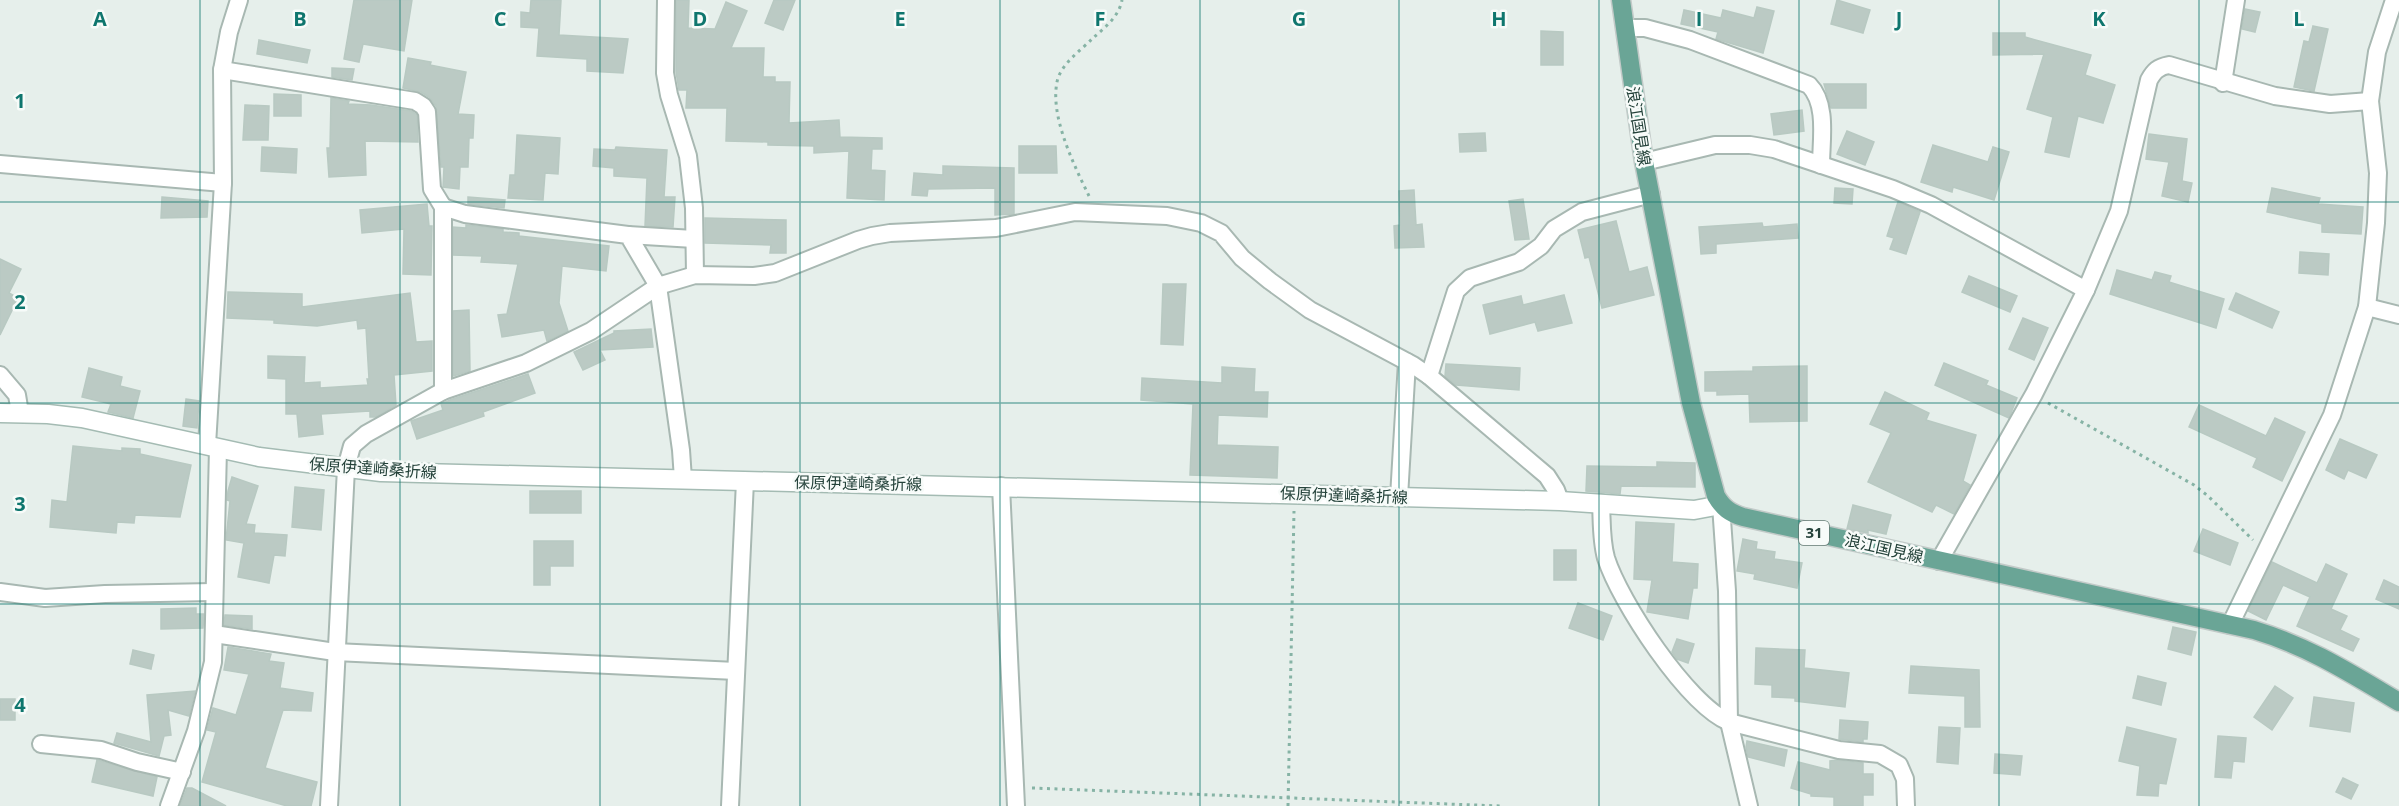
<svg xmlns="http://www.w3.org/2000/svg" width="2399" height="806" viewBox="0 0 2399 806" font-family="'Open Sans','Noto Sans JP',sans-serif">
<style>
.building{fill:#bbcac4;stroke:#b8c9c2;stroke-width:1.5}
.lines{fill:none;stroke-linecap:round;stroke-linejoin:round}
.minor-casing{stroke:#a8b8b2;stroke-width:20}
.secondary-casing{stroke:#a4bbb3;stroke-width:21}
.primary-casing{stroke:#c2cac8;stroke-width:21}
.path{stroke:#86b3a5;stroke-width:3;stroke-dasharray:3 4.5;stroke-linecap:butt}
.minor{stroke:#fff;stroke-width:16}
.secondary{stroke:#fff;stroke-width:18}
.primary{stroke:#6aa596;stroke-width:18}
.grid{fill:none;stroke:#0f766e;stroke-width:1.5;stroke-opacity:0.55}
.labels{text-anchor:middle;stroke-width:5;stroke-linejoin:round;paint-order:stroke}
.shield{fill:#f7fbf9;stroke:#637a73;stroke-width:1.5}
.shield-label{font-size:15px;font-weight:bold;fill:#24423a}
.street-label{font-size:16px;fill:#24423a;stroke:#f7fbf9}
.grid-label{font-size:20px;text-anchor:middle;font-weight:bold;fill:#0f766e;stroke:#f7fbf9;stroke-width:5;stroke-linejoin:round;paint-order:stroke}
</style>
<rect width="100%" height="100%" fill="#e6efeb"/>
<g class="building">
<polygon points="354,0 412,0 404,51 363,44 359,62 344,59"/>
<polygon points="531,0 561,0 559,35 628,39 623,73 587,71 587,59 537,56 539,28 521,27 521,12 530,13"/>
<polygon points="676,0 689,0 688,28 715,29 726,2 747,11 731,48 764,48 763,77 775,77 775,82 790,82 789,123 839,120 840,137 882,138 882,149 872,149 871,170 885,171 884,200 847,198 849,151 814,153 814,146 768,145 768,142 726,141 727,108 686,108 687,90 679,90 676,72"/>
<polygon points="774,0 795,0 783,30 765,23"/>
<polygon points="1837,0 1870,10 1863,33 1831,24"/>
<polygon points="1757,7 1774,11 1763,53 1716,39 1718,32 1681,24 1684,10 1721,18 1723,10 1754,18"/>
<polygon points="2245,9 2260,12 2255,32 2242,29"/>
<polygon points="2313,26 2328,29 2314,91 2294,87 2304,41 2309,42"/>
<polygon points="1541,31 1563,32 1563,65 1541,65"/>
<polygon points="1993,33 2025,33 2025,37 2091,55 2085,75 2115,85 2103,123 2078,116 2069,157 2045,152 2053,117 2027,109 2044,54 1993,55"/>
<polygon points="259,40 310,50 307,63 257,54"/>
<polygon points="408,58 431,62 430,65 466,72 458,114 474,115 473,138 469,138 468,167 460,167 459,189 443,187 444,167 441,167 436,106 429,97 421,92 403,88"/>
<polygon points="332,68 354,69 352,80 332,77"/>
<polygon points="1824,84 1866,84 1866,108 1831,108"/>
<polygon points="274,94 301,95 301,116 274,116"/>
<polygon points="331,98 349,101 348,104 371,105 411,111 417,115 418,142 365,141 366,175 329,177 327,148 330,148"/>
<polygon points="245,105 269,106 268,140 243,140"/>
<polygon points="1802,110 1804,131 1774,135 1771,114"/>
<polygon points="1847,131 1874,142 1865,165 1837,154"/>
<polygon points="1485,133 1486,151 1460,152 1459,134"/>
<polygon points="2149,134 2187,139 2182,181 2192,183 2188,202 2162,196 2169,162 2146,159"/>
<polygon points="517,135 560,138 558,174 545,173 543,200 508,198 510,175 515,175"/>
<polygon points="1933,145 1988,162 1993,147 2009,152 1994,200 1953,187 1952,192 1921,182"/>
<polygon points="1019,146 1056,146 1057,173 1019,173"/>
<polygon points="262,147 297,149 296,173 261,171"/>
<polygon points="616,147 667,150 664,197 675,197 673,227 645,226 647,178 614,176 614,168 593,166 594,149 615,150"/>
<polygon points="943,166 1014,168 1014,214 995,215 995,188 928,189 927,196 912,195 914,173 943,175"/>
<polygon points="1835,188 1853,189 1852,204 1834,203"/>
<polygon points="2272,188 2320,198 2318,204 2363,207 2361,234 2322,232 2322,224 2267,212"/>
<polygon points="1414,190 1416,225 1422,224 1424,247 1395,248 1394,226 1400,225 1399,191"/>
<polygon points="162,197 208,201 207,217 161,218"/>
<polygon points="468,197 505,200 504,208 468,204"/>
<polygon points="1523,199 1529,239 1515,240 1509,201"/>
<polygon points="1898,202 1920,212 1906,254 1890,249 1894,238 1887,236"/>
<polygon points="427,204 429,226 432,226 431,275 403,274 404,229 362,233 360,210"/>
<polygon points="705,218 786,220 786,253 770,253 771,245 705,243"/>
<polygon points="1616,221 1629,272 1647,267 1654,295 1602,308 1589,257 1585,258 1578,230"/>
<polygon points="1762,223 1763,227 1797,224 1798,238 1716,244 1716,253 1701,254 1699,227"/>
<polygon points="466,225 503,229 503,232 519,233 519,236 609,246 606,271 562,266 559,303 568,331 547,341 544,330 502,337 498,315 507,314 518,264 481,262 482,256 453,255 453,227 466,228"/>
<polygon points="2300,252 2329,254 2328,275 2299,273"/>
<polygon points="0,259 21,269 9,293 18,298 0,335"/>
<polygon points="2117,270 2152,280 2155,272 2171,276 2169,282 2224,299 2216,328 2110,294"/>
<polygon points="1969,276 2017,296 2010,312 1962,292"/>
<polygon points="1163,284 1186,284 1183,345 1161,344"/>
<polygon points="228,292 302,294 302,307 410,293 416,342 432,341 432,371 394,375 396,405 376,417 370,417 370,411 321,414 323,434 299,437 297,414 286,414 286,379 268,378 268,356 305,357 304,383 320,382 320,388 368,385 367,379 369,379 366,328 358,329 357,320 317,326 274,323 274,320 227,318"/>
<polygon points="2236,293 2279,312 2272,328 2229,309"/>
<polygon points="1564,295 1572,323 1538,331 1535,322 1490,334 1483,305 1521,296 1523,305"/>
<polygon points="469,310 470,371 453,376 453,311"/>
<polygon points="2023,318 2048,328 2034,360 2009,349"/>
<polygon points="651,329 653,347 600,350 605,360 583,370 574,352 614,333 614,331"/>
<polygon points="1944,363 1988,381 1986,385 2017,398 2009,418 1935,385"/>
<polygon points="1446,364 1520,368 1519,390 1456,385 1445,376"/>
<polygon points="1807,366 1807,421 1750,422 1749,394 1717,395 1717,391 1705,391 1705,372 1753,371 1753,367"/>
<polygon points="1222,367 1255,369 1254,392 1268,392 1267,417 1218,415 1217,445 1278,447 1277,478 1190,475 1193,404 1141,400 1142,378 1222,383"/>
<polygon points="89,368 122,377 120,386 140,391 133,418 108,412 111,404 82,397"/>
<polygon points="528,374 535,393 483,412 484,416 417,439 411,421 443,410 441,404 450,400"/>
<polygon points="1885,392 1929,413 1926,420 1976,435 1963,481 1970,485 1954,514 1936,505 1932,512 1868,482 1891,433 1870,424"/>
<polygon points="186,399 199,401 197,428 183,426"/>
<polygon points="2199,405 2266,436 2275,418 2305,432 2282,481 2253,467 2257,458 2189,427"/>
<polygon points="2340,439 2377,455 2366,478 2348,470 2344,479 2326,470"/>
<polygon points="73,446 122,451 122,448 140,449 140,454 191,465 180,517 135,515 134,523 117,522 116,533 50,527 52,500 67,502"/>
<polygon points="1657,462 1695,463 1695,487 1621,486 1620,494 1586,491 1587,466 1657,467"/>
<polygon points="232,477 258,486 246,524 255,525 254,533 287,535 285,556 274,555 269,583 238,577 244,543 226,540 230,501 227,500 228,491"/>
<polygon points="295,487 324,490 321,530 292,527"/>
<rect x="530" y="491" width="51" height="22"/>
<polygon points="1853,505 1891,515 1886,534 1868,530 1868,533 1847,529"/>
<polygon points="1636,522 1674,524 1672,562 1698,564 1697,588 1693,588 1688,619 1647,612 1652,580 1634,579"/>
<polygon points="2203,529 2238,543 2230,565 2194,551"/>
<polygon points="1743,539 1757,542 1756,549 1775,552 1774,559 1802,563 1797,588 1754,579 1755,574 1737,571"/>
<polygon points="534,541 573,541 573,566 550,566 550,585 534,585"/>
<rect x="1554" y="550" width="22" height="30"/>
<polygon points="2272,562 2317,583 2326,564 2347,574 2331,609 2347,616 2340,630 2359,639 2353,651 2297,626 2310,597 2283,585 2266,620 2248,611"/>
<polygon points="2384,580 2399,587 2399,609 2376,599"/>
<polygon points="1578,603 1612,616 1603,640 1569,628"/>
<polygon points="196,608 196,614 204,614 203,628 161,629 161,609"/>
<polygon points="225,615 252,616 252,629 224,625"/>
<polygon points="2173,627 2196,632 2191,655 2168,649"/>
<polygon points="1677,639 1694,644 1688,663 1677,659 1672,652"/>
<polygon points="228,647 271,654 269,661 284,663 280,688 313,693 311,711 283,710 265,768 317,782 311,806 287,806 202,782 216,732 207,730 213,708 236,715 249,674 224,670"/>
<polygon points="1756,648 1805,650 1804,668 1849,673 1845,707 1795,701 1795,698 1772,697 1772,685 1755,684"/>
<polygon points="133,650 154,655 151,669 130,664"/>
<polygon points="1911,666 1979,670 1980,727 1965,727 1965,696 1909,693"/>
<polygon points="2138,676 2166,683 2161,705 2133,698"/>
<polygon points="2275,686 2293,698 2272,730 2254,717"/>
<polygon points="195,691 189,716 168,710 171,735 164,736 159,756 114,743 117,733 151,742 147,695"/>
<polygon points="2314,697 2354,703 2350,732 2310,726"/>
<rect x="0" y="699" width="15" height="21"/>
<polygon points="1840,720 1868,722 1867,739 1863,739 1863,742 1839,739"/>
<polygon points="1939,727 1960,728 1958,764 1937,762"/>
<polygon points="2127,727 2176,739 2166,784 2159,783 2158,796 2137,795 2140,766 2119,761"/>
<polygon points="2218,736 2246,738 2244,762 2233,761 2231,778 2215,777"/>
<polygon points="1747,741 1787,750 1784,766 1748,757 1746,747"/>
<polygon points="1995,754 2022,756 2020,775 1994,773"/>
<polygon points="97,760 157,777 153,796 92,782"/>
<polygon points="1837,760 1863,763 1863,774 1873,774 1873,795 1863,795 1863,806 1834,806 1834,797 1811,796 1811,794 1791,788 1798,762 1830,770 1830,761"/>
<polygon points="2343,778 2358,785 2351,799 2336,792"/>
<polygon points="187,788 192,788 226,806 180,806"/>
</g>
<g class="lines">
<defs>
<g id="minor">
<polyline points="666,0 665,73 669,95 688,156 694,208 695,275"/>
<path d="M1625,28H1645L1690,40L1809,85C1828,104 1821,141 1821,165"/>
<polyline points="222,70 415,101 423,106 427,112 432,189 443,207 443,391"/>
<polyline points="2223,83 2236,0"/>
<polyline points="1644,162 1715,145 1750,145 1774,149 1893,189 1931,205 2086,290"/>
<polyline points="0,164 223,183"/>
<polyline points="443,207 465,214 628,235 658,286 681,450 683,479"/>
<polyline points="628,235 694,239"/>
<polyline points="2367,307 2399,315"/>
<polyline points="0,375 17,395 20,413"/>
<polyline points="1429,376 1456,291 1470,278 1519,262 1541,246 1554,229 1582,212 1651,194"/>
<polyline points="207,445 223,183 222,70 229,32 239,0"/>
<polyline points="1001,486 1016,806"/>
<polyline points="1399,497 1407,362"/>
<path d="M1601,503C1602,521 1601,540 1606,558C1620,602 1687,704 1729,722L1839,750L1880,754L1899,765L1905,779L1906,806"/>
<polyline points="1721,505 1727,591 1729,722 1749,806"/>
<path d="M1939,561L2034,394L2086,290L2119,211L2149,80C2154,71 2158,67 2169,65L2275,96L2330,104L2370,101"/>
<polyline points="0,592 45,598 105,594 213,592"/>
<polyline points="2230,625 2332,415 2367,307 2376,223 2378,173 2370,101 2377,52 2394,0"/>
<polyline points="214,634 335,652 736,671"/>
<polyline points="41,744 101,750 137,762 182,772"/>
<polyline points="169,806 196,731 213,662 218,448"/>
<polyline points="329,806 346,468 352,446 366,434 443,391 526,363 591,331 658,286 695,275 754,276 775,273 858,240 872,236 890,233 996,228 1075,212 1167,216 1201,223 1221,233 1242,258 1270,281 1310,310 1413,365 1429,376 1547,476 1556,490 1560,501"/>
<polyline points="730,806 745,481"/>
</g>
<polyline id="secondary" points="0,413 48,414 82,418 259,457 381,472 1560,501 1694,510 1721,505"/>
<path id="primary" d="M1621,0L1644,162L1691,403L1716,496C1723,508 1730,513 1743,517L2254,630C2310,647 2350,673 2399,702"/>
</defs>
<use href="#minor" class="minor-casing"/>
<use href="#secondary" class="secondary-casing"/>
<use href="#primary" class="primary-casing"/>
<g class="path">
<path d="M1089,196C1074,165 1050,117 1057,82C1060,65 1080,51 1092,39C1104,28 1119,17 1122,0"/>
<polyline points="2048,403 2194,485 2208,496 2253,540"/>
<polyline points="1032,788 1500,806"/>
<polyline points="1288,806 1294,511"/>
</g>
<use href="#minor" class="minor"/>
<use href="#secondary" class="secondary"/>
<use href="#primary" class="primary"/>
</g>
<path class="grid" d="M200,0V806M400,0V806M600,0V806M800,0V806M1000,0V806M1200,0V806M1399,0V806M1599,0V806M1799,0V806M1999,0V806M2199,0V806M0,202H2399M0,403H2399M0,604H2399"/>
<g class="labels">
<rect class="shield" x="1799" y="521" width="30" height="24" rx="4.5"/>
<g class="shield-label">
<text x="1814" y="538">31</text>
</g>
<g class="street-label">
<text transform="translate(1639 126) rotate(81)" y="6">浪江国見線</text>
<text transform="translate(373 468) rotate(4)" y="6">保原伊達崎桑折線</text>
<text transform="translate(858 483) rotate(1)" y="6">保原伊達崎桑折線</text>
<text transform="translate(1344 495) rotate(2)" y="6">保原伊達崎桑折線</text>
<text transform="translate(1884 548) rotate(13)" y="6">浪江国見線</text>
</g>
</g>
<g class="grid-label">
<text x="100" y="26">A</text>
<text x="300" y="26">B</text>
<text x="500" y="26">C</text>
<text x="700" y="26">D</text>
<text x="900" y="26">E</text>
<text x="1100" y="26">F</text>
<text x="1299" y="26">G</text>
<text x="1499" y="26">H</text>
<text x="1699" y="26">I</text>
<text x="1899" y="26">J</text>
<text x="2099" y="26">K</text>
<text x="2299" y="26">L</text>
<text x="20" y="108">1</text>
<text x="20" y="309">2</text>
<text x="20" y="511">3</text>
<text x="20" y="712">4</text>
</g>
</svg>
